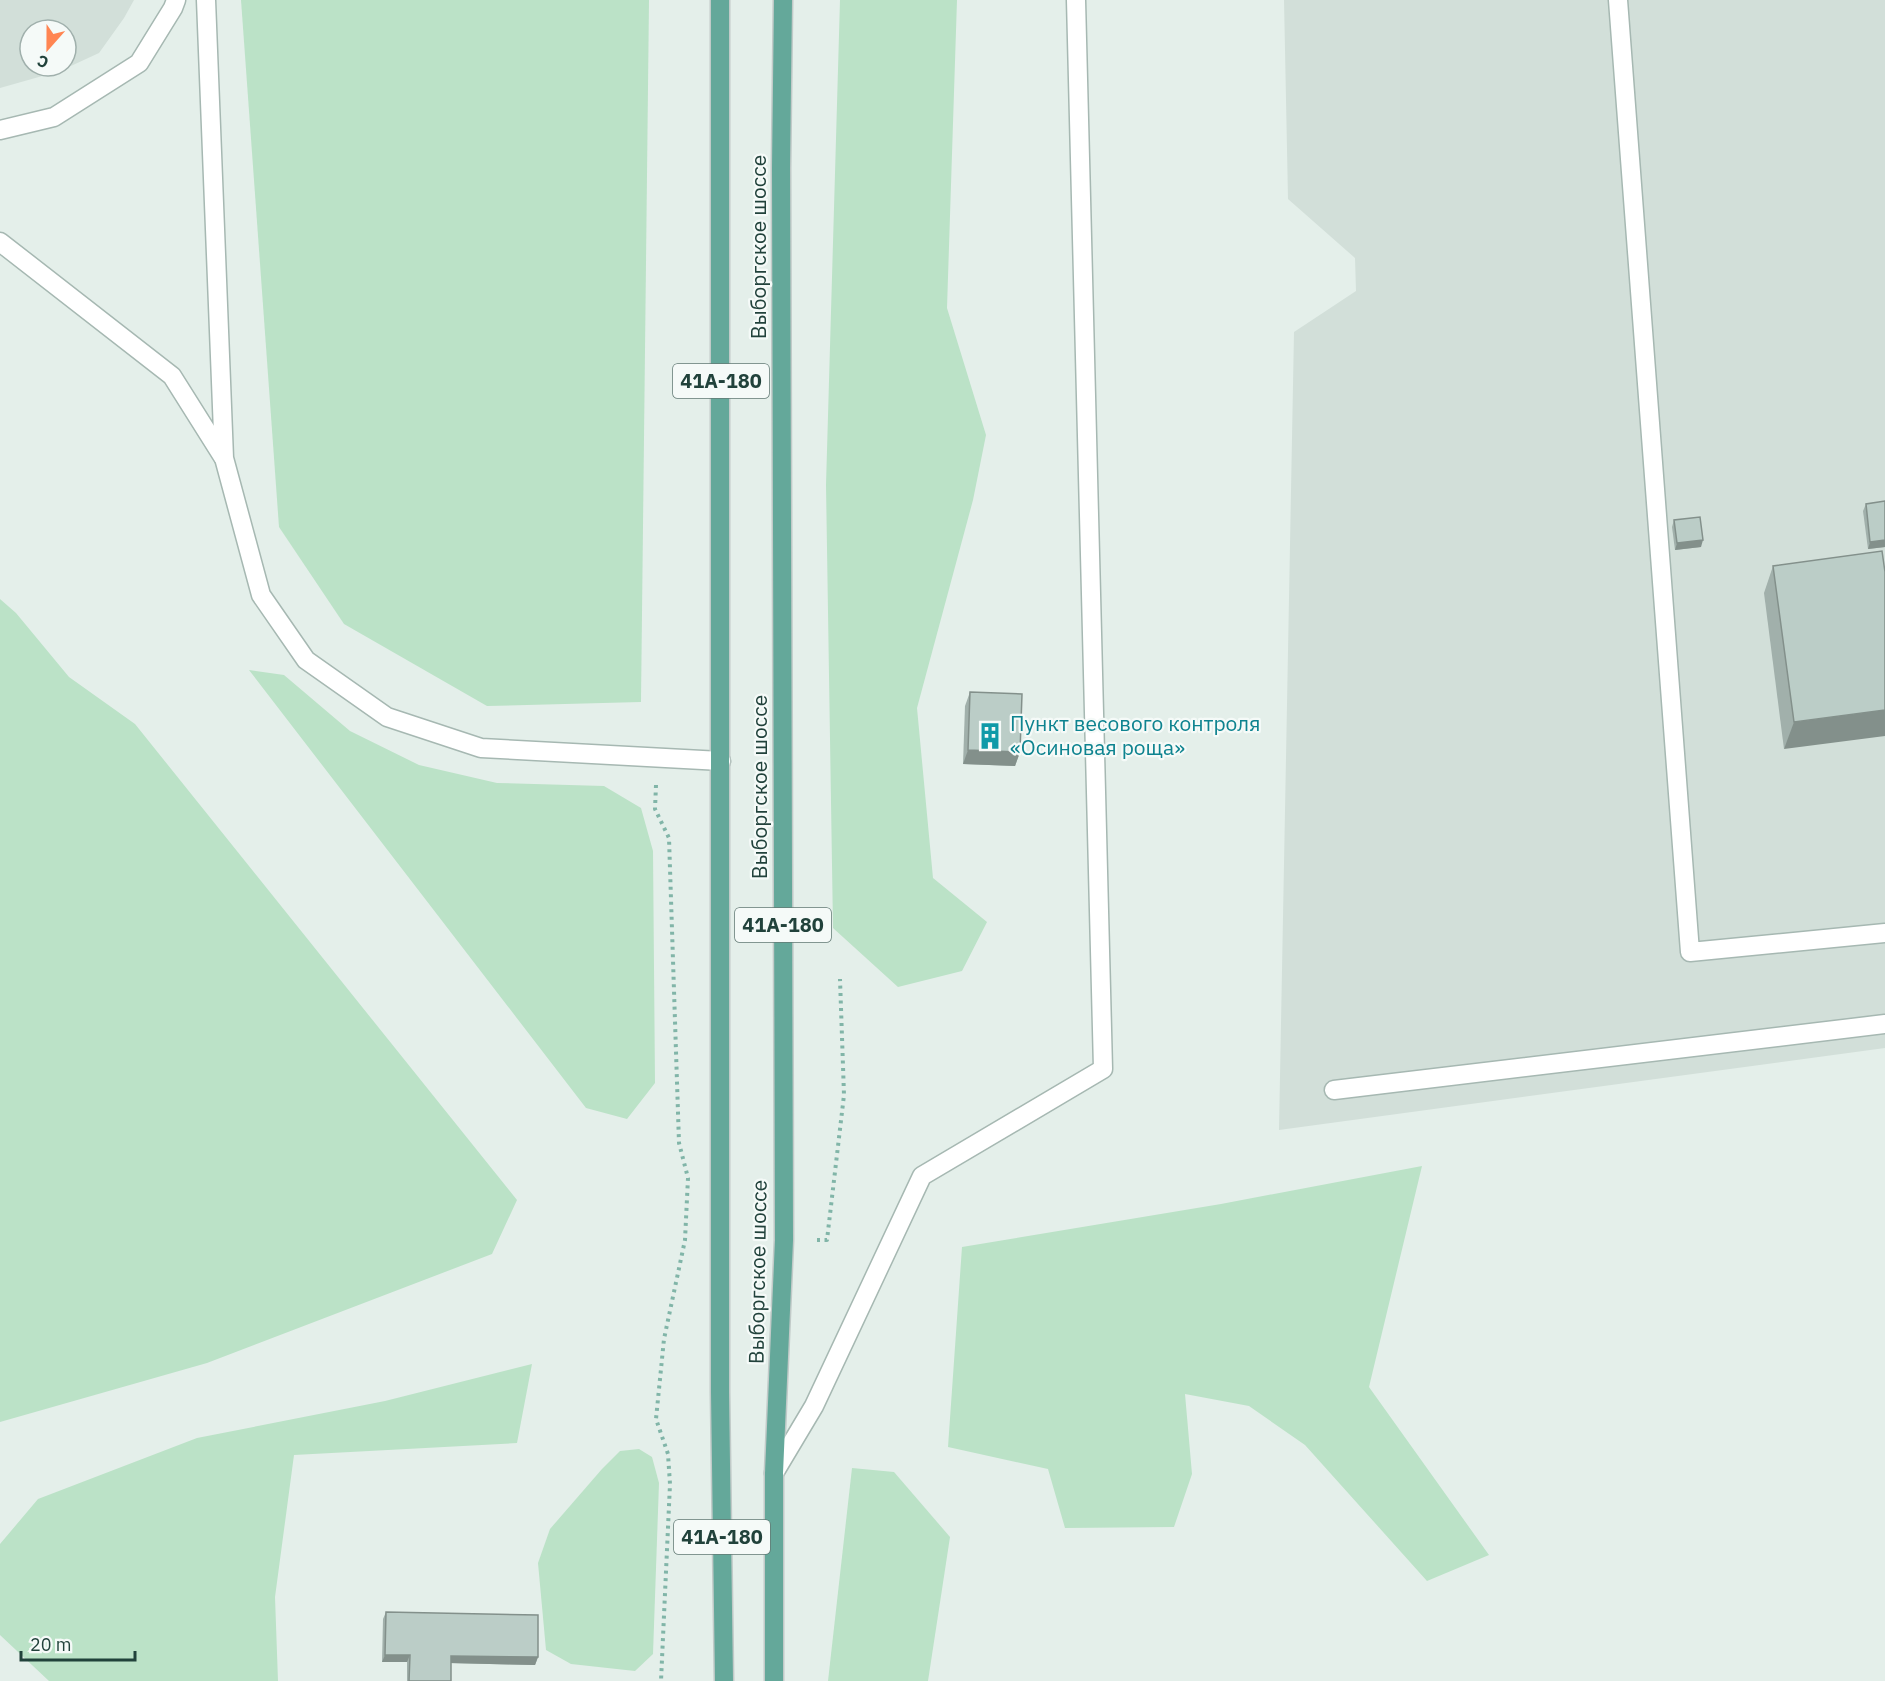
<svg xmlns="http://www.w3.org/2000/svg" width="1885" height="1681" viewBox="0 0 1885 1681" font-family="'IBM Plex Sans',sans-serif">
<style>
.built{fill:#d2dfd9;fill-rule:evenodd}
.green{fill:#bbe2c7}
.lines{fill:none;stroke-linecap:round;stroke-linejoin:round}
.minor-casing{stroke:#a6b8b2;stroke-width:21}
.major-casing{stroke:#c1cac8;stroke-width:21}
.path{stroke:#81b5a8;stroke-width:4;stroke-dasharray:3 4.5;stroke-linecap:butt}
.minor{stroke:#fff;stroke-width:18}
.major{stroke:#64a89a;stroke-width:18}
.wall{fill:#a1b0ab}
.shaded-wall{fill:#83908b}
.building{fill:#bbcdc7;stroke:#83908b;stroke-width:1.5}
.labels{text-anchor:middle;stroke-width:4.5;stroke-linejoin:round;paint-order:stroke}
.shield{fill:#f5faf8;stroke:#617974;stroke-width:1.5}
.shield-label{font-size:20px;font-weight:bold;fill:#21423b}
.street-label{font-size:21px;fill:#21423b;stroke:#f5faf8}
.culture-label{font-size:21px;fill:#0d838f;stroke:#f5faf8;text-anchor:start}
</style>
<rect width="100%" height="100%" fill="#e4efea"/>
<g class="built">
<path d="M0,0H134L124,18L99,53L60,71L0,88ZM30,30H66V66H30Z"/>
<polygon points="1284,0 1885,0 1885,1048 1279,1130 1294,332 1356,291 1355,258 1288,199"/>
</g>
<g class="green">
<polygon points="241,0 649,0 641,702 487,706 344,624 279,527"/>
<polygon points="840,0 957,0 947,308 986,435 973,500 917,708 933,878 987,922 962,971 898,987 833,928 826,485"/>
<polygon points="0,599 16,613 69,677 135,724 517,1200 492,1254 207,1363 0,1422"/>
<polygon points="249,670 284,675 350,731 419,765 497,783 604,786 641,808 653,851 655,1083 627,1119 586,1108"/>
<polygon points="1422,1166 1369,1387 1489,1555 1427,1581 1305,1445 1249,1406 1185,1394 1192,1474 1174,1527 1065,1528 1048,1469 948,1447 962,1247 1221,1204"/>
<polygon points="532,1364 517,1443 294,1455 275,1597 278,1681 49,1681 0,1635 0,1544 38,1499 197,1438 385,1401"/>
<polygon points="639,1449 652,1457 659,1483 653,1654 635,1671 571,1664 546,1650 538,1563 550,1529 602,1469 620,1451"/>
<polygon points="852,1468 894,1472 950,1537 928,1681 828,1681"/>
</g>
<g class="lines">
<defs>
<g id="minor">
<polyline points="206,0 224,458 261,595 306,660 387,717 481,748 721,761"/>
<polyline points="1618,0 1690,952 1885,933"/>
<polyline points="0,130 54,117 139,63 173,8 176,0"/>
<polyline points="0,242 172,376 223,457"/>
<polyline points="1334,1090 1885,1024"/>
<polyline points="774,1473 814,1406 922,1176 1103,1069 1076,0"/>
</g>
<g id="major">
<polyline points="720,0 720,1392 724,1681"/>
<polyline points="774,1681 774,1473 784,1240 781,168 783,0"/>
</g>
</defs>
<use href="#minor" class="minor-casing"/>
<use href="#major" class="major-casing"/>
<g class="path">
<polyline points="656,785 655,809 669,838 679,1143 688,1178 685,1240 664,1339 656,1419 668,1454 670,1484 661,1681"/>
<polyline points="817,1240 827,1240 844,1095 840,979"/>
</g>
<use href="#minor" class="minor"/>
<use href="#major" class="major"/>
</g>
<g class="wall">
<polygon points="1885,501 1885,547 1868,549 1863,511 1866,504"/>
<polygon points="1674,520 1701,547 1675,550 1672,527"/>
<polygon points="1773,566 1885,572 1784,749 1764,593"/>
<polygon points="970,692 1020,752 1015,766 963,764 965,706"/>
<polygon points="386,1612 538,1657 535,1665 451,1663 451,1681 407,1681 407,1662 382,1662 383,1619"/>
</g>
<g class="shaded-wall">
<polygon points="1703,540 1701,547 1675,550 1677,543"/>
<polygon points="1885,540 1885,547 1868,549 1870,542"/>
<polygon points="1885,710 1885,736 1784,749 1794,722"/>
<polygon points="968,750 1020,752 1015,766 963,764"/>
<polygon points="385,1655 410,1655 407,1662 382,1662"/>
<polygon points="451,1656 538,1657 535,1665 448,1663"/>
</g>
<g class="building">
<polygon points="1885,501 1885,540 1870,542 1866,504"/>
<polygon points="1700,517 1703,540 1677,543 1674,520"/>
<polygon points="1882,551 1885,572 1885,710 1794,722 1773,566"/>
<polygon points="970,692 1022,694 1020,752 968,750"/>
<polygon points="386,1612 538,1615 538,1657 451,1656 451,1681 409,1681 410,1655 385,1655"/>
</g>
<defs>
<symbol id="building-bare" viewBox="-9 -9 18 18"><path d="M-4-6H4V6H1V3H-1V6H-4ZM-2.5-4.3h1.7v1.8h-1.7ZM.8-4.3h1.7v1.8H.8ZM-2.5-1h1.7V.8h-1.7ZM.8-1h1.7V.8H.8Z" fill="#0f9aa8" stroke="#f5faf8" stroke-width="2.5" paint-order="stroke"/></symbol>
</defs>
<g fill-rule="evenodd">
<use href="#building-bare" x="971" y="717" width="38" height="38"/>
</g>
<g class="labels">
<g class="shield">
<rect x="673" y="364" width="96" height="34" rx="4.5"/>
<rect x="735" y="908" width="96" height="34" rx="4.5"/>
<rect x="674" y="1520" width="96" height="34" rx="4.5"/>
</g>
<g class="shield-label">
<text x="721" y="388">41А-180</text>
<text x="783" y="932">41А-180</text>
<text x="722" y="1544">41А-180</text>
</g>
<g class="street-label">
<text transform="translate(759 247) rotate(-90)" y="7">Выборгское шоссе</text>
<text transform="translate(760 787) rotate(-90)" y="7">Выборгское шоссе</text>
<text transform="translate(758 1272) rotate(-89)" y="7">Выборгское шоссе</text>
</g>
<g class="culture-label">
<text x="1010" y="731">Пункт весового контроля<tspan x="1010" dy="24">«Осиновая роща»</tspan></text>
</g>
</g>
<g transform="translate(48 48) rotate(201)"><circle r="28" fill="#f5faf8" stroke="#a0b0ac" stroke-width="1.5"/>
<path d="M0-4.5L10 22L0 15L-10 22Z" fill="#ff8552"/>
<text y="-9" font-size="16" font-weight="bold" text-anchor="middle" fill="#21423b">С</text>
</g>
<path d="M21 1651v9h114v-9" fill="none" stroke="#21423b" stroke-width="3"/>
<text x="30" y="1651" font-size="18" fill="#21423b" stroke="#f5faf8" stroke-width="4.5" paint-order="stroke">20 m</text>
</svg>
